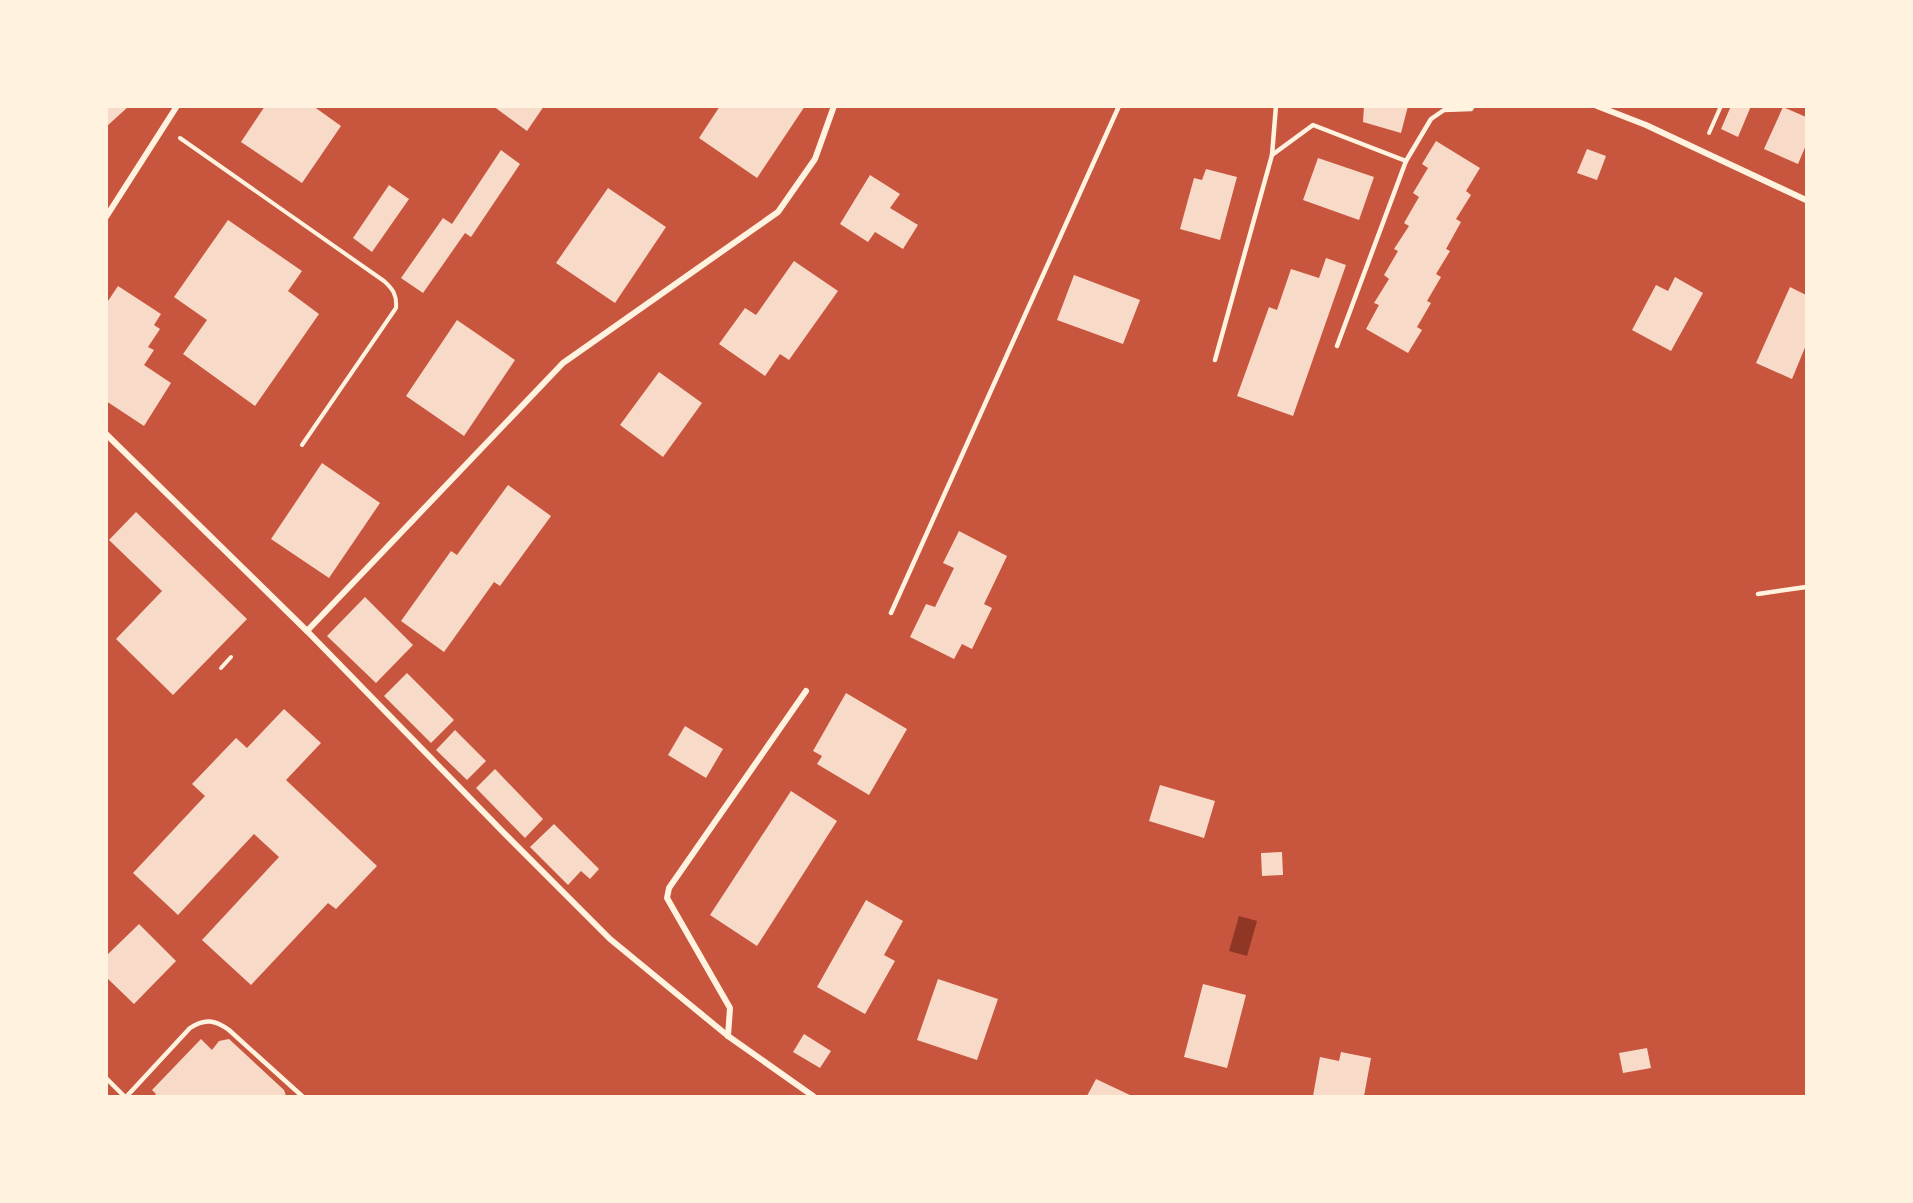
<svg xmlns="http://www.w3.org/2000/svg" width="1913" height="1203" viewBox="0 0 1913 1203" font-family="'Times New Roman',serif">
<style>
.water{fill:#8f3625}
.building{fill:#f7dbc8}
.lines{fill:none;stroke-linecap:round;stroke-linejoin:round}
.path{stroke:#fff3e0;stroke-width:4}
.service{stroke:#fff3e0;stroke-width:4.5}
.minor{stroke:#fff3e0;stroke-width:6}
</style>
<rect width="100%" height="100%" fill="#c8553d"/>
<polygon class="water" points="1239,916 1257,921 1247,956 1229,951"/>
<g class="building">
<polygon points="106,106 129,106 106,127"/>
<polygon points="265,106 313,106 341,126 302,183 241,142"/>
<polygon points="493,106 544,106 527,131"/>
<polygon points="720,106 805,106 757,178 699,138"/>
<polygon points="1364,106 1408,106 1401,133 1363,122"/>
<polygon points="1731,106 1751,106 1738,137 1721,129"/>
<polygon points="1783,107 1806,117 1806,145 1798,164 1764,149"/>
<polygon points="1436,141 1480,168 1466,191 1471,195 1456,219 1461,222 1446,249 1450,251 1436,274 1441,277 1427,301 1431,303 1417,327 1422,330 1408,353 1366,329 1379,305 1374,303 1389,279 1384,275 1398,251 1394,249 1409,226 1404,223 1419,197 1413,193 1428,168 1422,164"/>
<polygon points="1587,149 1606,156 1597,180 1577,173"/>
<polygon points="501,150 520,164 471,237 465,233 423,293 401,278 443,218 452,224"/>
<polygon points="1318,158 1374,177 1359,220 1303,200"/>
<polygon points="1206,169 1237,177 1220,240 1180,229 1194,178 1202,180"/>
<polygon points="870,175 900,194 890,208 918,225 903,249 875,232 868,242 840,224"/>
<polygon points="389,185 409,199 372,252 353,238"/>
<polygon points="608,188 666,227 615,303 556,263"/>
<polygon points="228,220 302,271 288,291 319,314 255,406 183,354 207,320 174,297"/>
<polygon points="1326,258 1346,265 1293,416 1237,396 1269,307 1277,310 1291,269 1319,278"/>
<polygon points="794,261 838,291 789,360 780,354 765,376 719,344 745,308 756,315"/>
<polygon points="1074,275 1140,300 1123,344 1057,320"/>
<polygon points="1675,277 1703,293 1671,351 1632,330 1656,285 1668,291"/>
<polygon points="118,286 161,314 154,325 160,329 148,347 154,350 144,365 171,383 144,426 106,401 106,304"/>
<polygon points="1790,287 1806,295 1806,345 1792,379 1756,363"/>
<polygon points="457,320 515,360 464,436 406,396"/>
<polygon points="659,372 702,403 663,457 620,425"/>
<polygon points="322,463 380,503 329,578 271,539"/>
<polygon points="508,485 551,516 500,586 494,582 444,652 401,621 451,551 457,555"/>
<polygon points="136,512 247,619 173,695 116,639 162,591 109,540"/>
<polygon points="959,531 1007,556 984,604 992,608 972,649 962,644 954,659 910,637 926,604 935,607 954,568 943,563"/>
<polygon points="365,597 413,645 376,683 327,636"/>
<polygon points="407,673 454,720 431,743 384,696"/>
<polygon points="846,693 907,729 869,795 817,764 822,756 813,751"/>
<polygon points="284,709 321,743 286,780 377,866 336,909 328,903 251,985 202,940 279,857 254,834 178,915 133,873 205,796 192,784 236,738 247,748"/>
<polygon points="685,726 723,749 706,778 668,755"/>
<polygon points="455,730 486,761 467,780 436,750"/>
<polygon points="495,769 543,819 525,838 476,788"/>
<polygon points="1160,785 1215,801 1204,838 1149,821"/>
<polygon points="791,791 837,821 757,946 710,915"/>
<polygon points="554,824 599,869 590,879 581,871 568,885 530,847"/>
<polygon points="1282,852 1283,875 1262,876 1261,853"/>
<polygon points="866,900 903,921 884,955 895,961 865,1014 817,987"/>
<polygon points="139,924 176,961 134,1004 106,977 106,956"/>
<polygon points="938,979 998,999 977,1060 917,1040"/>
<polygon points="1203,984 1246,995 1227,1068 1184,1057"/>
<polygon points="804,1034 831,1051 820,1068 793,1052"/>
<polygon points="201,1039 212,1050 219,1041 229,1039 284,1090 286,1096 154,1096 156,1094 152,1090"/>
<polygon points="1647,1048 1651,1068 1623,1073 1619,1053"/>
<polygon points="1341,1052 1371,1058 1364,1096 1313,1096 1320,1057 1339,1061"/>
<polygon points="1096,1079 1132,1096 1087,1096"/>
</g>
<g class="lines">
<g class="path">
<polyline points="1709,133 1721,106"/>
<path d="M180,138L384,281C393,289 397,295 396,308L302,445"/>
<polyline points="221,668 231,657"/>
</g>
<g class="service">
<polyline points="1272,155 1313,125 1406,161 1337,346"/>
<polyline points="1406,161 1431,119 1444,110 1471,109 1473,106"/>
<polyline points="1215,360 1272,155 1276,106"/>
<polyline points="1758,594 1806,587"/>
<polyline points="891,613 1119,106"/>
<polyline points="106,1078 124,1096"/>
<path d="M127,1096L190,1028C205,1018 215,1020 229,1030L302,1096"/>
</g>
<g class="minor">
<polyline points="1597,106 1646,125 1806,200"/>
<polyline points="106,217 177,106"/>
<polyline points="106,434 307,631 503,832 610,939 728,1036 813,1096"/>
<polyline points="307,631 563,363 778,212 815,159 834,106"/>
<polyline points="728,1036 730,1008 667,898 669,888 806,691"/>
</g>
</g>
<rect width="1913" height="1203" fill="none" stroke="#fff3e0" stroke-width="216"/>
</svg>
